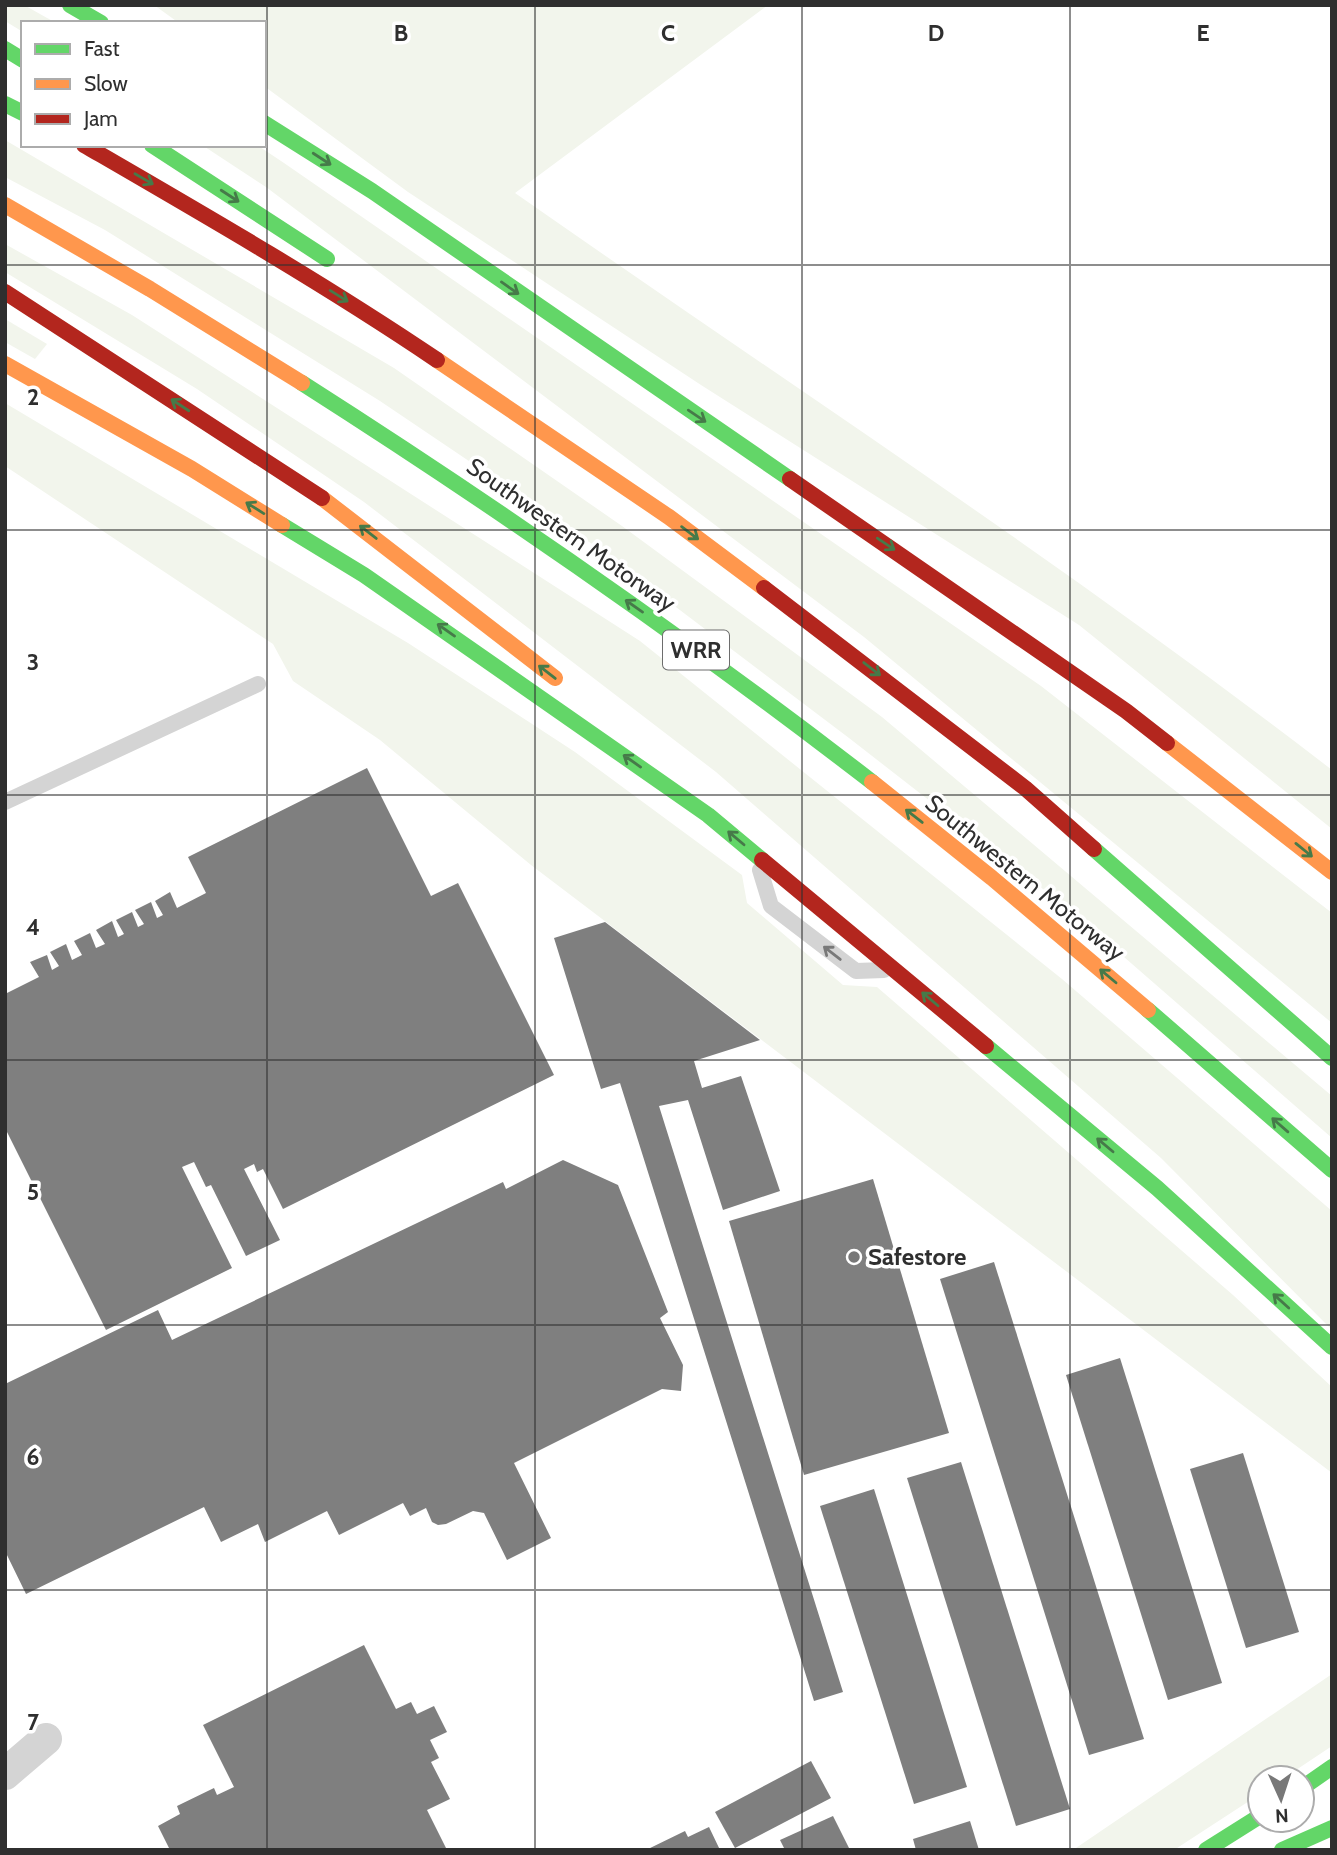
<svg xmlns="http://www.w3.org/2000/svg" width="1337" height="1855" viewBox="0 0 1337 1855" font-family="Cabin,sans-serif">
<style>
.green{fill:#f2f5ec}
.building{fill:#7f7f7f}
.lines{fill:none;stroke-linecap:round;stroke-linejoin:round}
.lane{stroke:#d4d4d4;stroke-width:16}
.street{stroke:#d4d4d4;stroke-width:32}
.fast{stroke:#63d668;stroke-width:16}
.slow{stroke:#ff974d;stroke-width:16}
.jam{stroke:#b3261e;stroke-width:16}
.oneway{stroke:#467a49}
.oneway2{stroke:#797979}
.grid{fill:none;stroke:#2f2f2f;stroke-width:2;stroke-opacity:0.55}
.poi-dot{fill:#787878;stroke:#fff;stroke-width:2.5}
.labels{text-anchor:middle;stroke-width:7;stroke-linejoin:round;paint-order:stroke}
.shield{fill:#fff;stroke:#6d6d6d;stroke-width:2}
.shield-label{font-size:23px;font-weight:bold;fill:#2f2f2f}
.street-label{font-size:24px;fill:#2f2f2f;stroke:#fff}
.poi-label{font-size:24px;font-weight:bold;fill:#2f2f2f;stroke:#fff;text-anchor:start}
.grid-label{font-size:23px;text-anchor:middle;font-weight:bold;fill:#2f2f2f;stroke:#fff;stroke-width:7;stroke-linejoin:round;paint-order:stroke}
</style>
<rect width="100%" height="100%" fill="#fff"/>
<g class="green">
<polygon points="5,5 24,5 56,23 23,23 23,32 5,21"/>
<path d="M154,5H768L515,193C788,384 1068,566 1332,770V829L1079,625L701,385L408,192L264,86V23H179Z"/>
<polygon points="5,140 394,368 622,526 882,717 1332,1096 1332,1138 1070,910 849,738 598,548 380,401 105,230 5,177"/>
<polygon points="202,145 257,145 284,163 1041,686 1332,913 1332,1023 864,637 266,187"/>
<polygon points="5,244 132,315 640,641 1062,979 1332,1211 1332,1330 1161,1158 716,772 364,502 197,389 5,272"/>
<polygon points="5,319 47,344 35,359 5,342"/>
<polygon points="5,403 408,643 575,752 742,875 747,903 843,985 877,987 1233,1295 1332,1387 1332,1473 531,865 380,740 293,681 273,644 5,466"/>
<polygon points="1332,1674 1332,1746 1284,1778 1260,1778 1260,1794 1174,1850 1073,1850"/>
</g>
<g class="building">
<polygon points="367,768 431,896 458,883 554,1075 283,1209 263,1169 257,1172 254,1164 244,1169 280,1240 246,1256 211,1185 206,1187 194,1162 182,1167 232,1268 106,1330 5,1128 5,994 39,977 30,962 47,955 52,970 59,966 50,952 66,944 72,960 82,955 74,941 90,933 96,948 105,944 96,930 112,921 118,937 124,934 116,920 132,912 138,927 144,924 135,910 151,902 157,918 163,915 155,901 170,892 177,908 206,893 188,857"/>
<polygon points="605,922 760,1040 694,1061 702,1088 741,1076 780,1191 723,1210 688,1100 659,1106 843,1692 814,1701 620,1083 601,1089 554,938"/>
<polygon points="563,1160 618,1185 668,1312 660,1318 683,1365 681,1391 662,1389 514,1463 551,1538 507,1560 484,1513 473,1511 446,1524 438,1525 432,1522 426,1508 410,1516 403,1503 339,1535 327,1511 265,1542 258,1524 221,1542 204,1507 26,1594 5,1551 5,1384 158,1310 172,1340 503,1182 506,1189"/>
<polygon points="873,1179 949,1433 804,1475 729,1221"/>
<polygon points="994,1262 1144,1739 1089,1755 940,1279"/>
<polygon points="1120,1358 1222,1683 1168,1700 1066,1375"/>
<polygon points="1243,1453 1299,1632 1246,1648 1190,1469"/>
<polygon points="961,1462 1070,1809 1016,1826 907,1478"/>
<polygon points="874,1489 967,1787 914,1804 820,1506"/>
<polygon points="364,1645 396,1709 411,1702 417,1714 434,1706 447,1732 430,1740 439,1758 431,1762 450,1799 427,1810 447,1850 170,1850 158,1826 180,1814 177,1806 214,1788 217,1795 234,1787 203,1725"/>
<polygon points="811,1761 831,1798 735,1848 715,1812"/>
<polygon points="833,1816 850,1850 785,1850 780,1840"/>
<polygon points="970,1821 979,1850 916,1850 913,1839"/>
<polygon points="709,1827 720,1850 646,1850 685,1831 688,1837"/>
</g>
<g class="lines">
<g class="lane">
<polyline points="5,802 258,684"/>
<polyline points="760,870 771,906 856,971 884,970"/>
</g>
<polyline class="street" points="5,1774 46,1739"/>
<g class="fast">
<polyline points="70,5 101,23"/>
<polyline points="5,49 23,60"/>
<polyline points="5,104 23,113"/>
<polyline points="264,123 372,191 790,479"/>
<polyline points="152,145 327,259"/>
<path d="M302,383C498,508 688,640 872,782"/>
<polyline points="282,525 364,575 708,815 762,860"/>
<polyline points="1094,849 1332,1058"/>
<polyline points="1148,1010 1332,1170"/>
<polyline points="986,1046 1157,1188 1332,1347"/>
<polyline points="1302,1788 1332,1767"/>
<polyline points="1206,1850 1260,1816"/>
<polyline points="1282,1850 1332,1828"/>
</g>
<g class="slow">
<polyline points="5,205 150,289 302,383"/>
<polyline points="437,360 669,517 764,588"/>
<polyline points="5,364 192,469 282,525"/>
<polyline points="322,498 555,678"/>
<polyline points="1167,743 1332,872"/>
<polyline points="872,782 992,878 1148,1010"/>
</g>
<g class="jam">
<path d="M84,145C203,214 323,283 437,360"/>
<polyline points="5,292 322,498"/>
<polyline points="790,479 1126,711 1167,743"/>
<polyline points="764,588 1025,788 1094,849"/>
<polyline points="762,860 986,1046"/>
</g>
</g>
<defs><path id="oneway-shaft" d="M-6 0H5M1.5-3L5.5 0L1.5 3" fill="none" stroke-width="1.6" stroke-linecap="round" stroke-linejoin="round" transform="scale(1.75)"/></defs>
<g class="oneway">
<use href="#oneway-shaft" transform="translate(322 159) rotate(33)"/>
<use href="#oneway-shaft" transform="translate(144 179) rotate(30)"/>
<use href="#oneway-shaft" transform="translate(230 196) rotate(33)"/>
<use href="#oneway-shaft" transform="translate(510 288) rotate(35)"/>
<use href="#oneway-shaft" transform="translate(339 296) rotate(32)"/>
<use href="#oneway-shaft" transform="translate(180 405) rotate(-147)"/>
<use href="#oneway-shaft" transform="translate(697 416) rotate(34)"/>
<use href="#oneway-shaft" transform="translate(255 508) rotate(-148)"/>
<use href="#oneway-shaft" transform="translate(368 532) rotate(-142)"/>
<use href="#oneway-shaft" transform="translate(690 533) rotate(37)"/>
<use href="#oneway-shaft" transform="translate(886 544) rotate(34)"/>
<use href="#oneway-shaft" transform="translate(634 606) rotate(-145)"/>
<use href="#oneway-shaft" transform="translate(446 630) rotate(-145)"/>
<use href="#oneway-shaft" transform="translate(872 669) rotate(38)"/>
<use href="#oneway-shaft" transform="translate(547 672) rotate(-142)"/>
<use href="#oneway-shaft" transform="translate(632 761) rotate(-145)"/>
<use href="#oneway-shaft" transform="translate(914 816) rotate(-142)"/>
<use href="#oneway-shaft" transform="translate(736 838) rotate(-140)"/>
<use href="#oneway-shaft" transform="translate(1304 850) rotate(39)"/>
<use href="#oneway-shaft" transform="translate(1108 976) rotate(-140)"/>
<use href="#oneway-shaft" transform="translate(930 999) rotate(-140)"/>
<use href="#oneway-shaft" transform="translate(1280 1125) rotate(-139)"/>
<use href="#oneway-shaft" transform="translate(1105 1145) rotate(-140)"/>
<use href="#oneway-shaft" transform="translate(1281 1301) rotate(-138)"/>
</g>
<use class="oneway2" href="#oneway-shaft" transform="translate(832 953) rotate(-142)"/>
<path class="grid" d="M267,5V1850M535,5V1850M802,5V1850M1070,5V1850M5,265H1332M5,530H1332M5,795H1332M5,1060H1332M5,1325H1332M5,1590H1332"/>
<circle class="poi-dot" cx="854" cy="1257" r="7"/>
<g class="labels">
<rect class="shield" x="663" y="630.5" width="66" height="39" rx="5"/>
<g class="shield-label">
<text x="696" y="658">WRR</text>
</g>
<g class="street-label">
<text transform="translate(571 535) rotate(35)" y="8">Southwestern Motorway</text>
<text transform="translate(1025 878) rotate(39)" y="8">Southwestern Motorway</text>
</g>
<g class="poi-label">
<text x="868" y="1265">Safestore</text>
</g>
</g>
<g class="grid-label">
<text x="401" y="41">B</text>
<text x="668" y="41">C</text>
<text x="936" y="41">D</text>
<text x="1203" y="41">E</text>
<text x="33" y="405">2</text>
<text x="33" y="670">3</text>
<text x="33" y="935">4</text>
<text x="33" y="1200">5</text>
<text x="33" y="1465">6</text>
<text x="33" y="1730">7</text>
</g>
<rect width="1337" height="1855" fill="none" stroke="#2f2f2f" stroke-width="14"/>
<rect x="21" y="21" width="245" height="126" fill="#ffffff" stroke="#acacac" stroke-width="2"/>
<rect x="35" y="44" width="35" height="10" fill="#63d668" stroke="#acacac" stroke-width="2"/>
<text x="84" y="56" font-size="21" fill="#2f2f2f">Fast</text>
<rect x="35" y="79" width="35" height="10" fill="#ff974d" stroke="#acacac" stroke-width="2"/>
<text x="84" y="91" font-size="21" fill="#2f2f2f">Slow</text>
<rect x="35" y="114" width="35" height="10" fill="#b3261e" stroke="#acacac" stroke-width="2"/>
<text x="84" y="126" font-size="21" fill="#2f2f2f">Jam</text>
<g transform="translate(1281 1799) rotate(177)"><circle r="33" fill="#ffffff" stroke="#acacac" stroke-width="2"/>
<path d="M0-5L12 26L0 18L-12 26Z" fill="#787878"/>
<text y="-10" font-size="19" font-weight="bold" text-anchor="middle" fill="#2f2f2f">N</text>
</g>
</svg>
